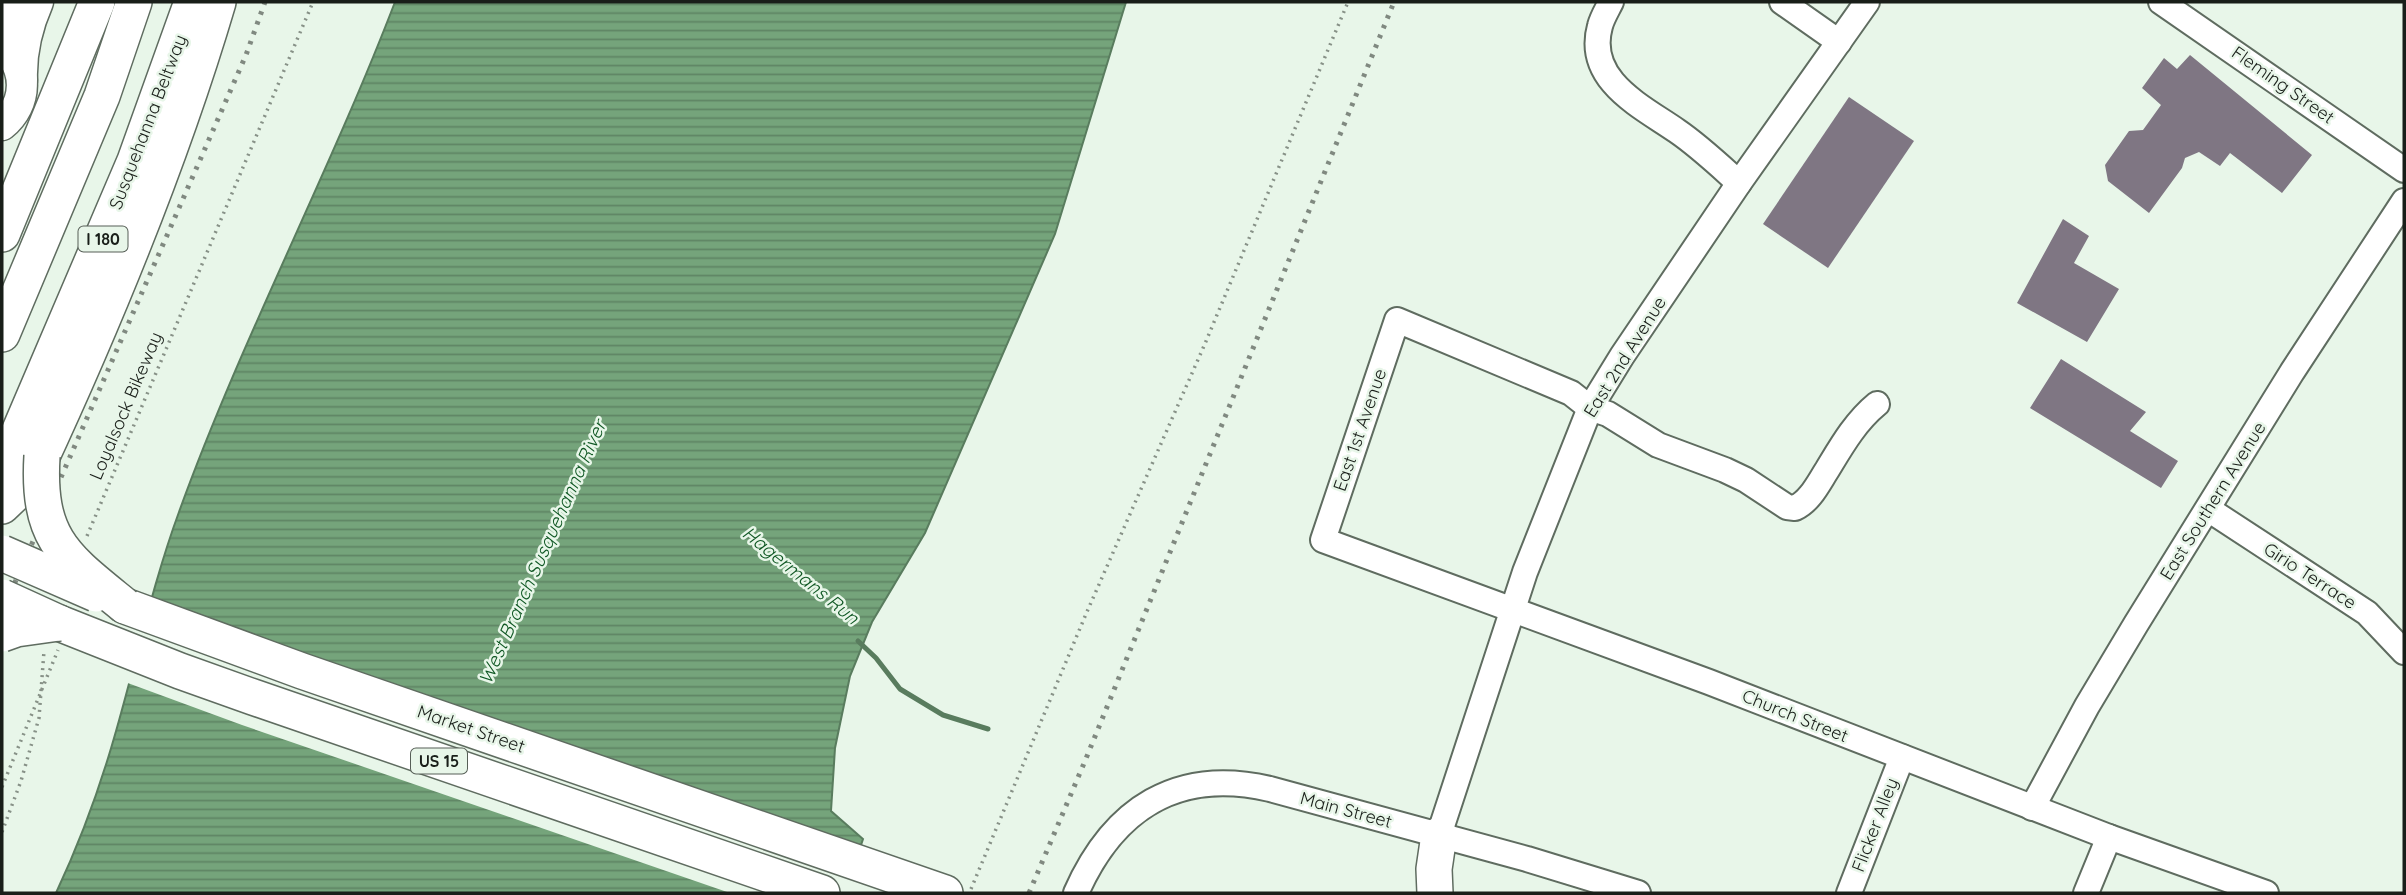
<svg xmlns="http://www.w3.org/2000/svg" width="2406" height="895" viewBox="0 0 2406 895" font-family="Quicksand,sans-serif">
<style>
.water{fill:url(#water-rules);stroke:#597c5e;stroke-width:2}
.pier{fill:#e8f6e9}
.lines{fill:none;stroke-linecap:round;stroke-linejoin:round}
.stream{stroke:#597c5e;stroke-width:5}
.building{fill:#7f7683}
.minor-casing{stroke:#5f6c60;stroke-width:28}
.major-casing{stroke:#5f6c60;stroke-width:33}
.highway-casing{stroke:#5f6c60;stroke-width:38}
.path{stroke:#879187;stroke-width:3.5;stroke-dasharray:2 5;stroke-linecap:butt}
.minor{stroke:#fff;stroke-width:24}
.major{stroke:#fff;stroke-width:30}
.highway{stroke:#fff;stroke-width:35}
.rail{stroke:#808980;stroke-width:5;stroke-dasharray:3.5 7;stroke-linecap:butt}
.highway-bridge-casing{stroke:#5f6c60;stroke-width:38;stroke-linecap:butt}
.path-bridge{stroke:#879187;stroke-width:3.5;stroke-dasharray:2 5;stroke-linecap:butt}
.highway-bridge{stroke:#fff;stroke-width:35}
.labels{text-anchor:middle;stroke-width:5;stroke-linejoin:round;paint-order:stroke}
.shield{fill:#e8f6e9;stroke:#575f57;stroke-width:2}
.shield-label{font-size:16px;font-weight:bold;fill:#191e19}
.street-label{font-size:18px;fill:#191e19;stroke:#e8f6e9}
.water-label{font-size:19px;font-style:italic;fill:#105824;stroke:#e8f6e9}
</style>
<defs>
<pattern id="water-rules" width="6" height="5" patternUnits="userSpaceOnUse" patternTransform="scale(1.75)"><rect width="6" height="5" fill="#75a47b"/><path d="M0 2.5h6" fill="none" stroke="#5f8564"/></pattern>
</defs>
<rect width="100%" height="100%" fill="#e8f6e9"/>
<path class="water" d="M395,2H1126L1055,234L925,533L872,622L850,676L835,748L831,811L863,839L845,893H56C78,846 97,796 112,745C135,668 151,588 179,512C242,338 329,174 395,2Z"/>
<polygon class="pier" points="148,597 272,642 864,847 849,893 730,893 242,725 125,682"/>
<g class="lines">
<polyline class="stream" points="858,641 876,658 900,689 943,715 988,729"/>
</g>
<g class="building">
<polygon points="2190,55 2312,155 2282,193 2230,153 2220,166 2199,152 2185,158 2182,168 2149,213 2108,181 2105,165 2129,131 2143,130 2161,105 2142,88 2164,58 2177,69"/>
<polygon points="1849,97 1914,141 1828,268 1763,224"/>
<polygon points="2063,219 2089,236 2074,263 2119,289 2087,342 2017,303"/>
<polygon points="2061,359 2146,412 2130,431 2178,461 2161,488 2030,408"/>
</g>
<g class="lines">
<defs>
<g id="minor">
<path d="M1611,2C1607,10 1602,18 1600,26C1585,80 1641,106 1677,131C1699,146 1719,165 1739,183"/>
<polyline points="1782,2 1839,42"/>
<polyline points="2161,2 2404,170"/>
<path d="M1877,404C1855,422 1841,447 1827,470C1818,484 1810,501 1795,508L1787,507L1746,480L1725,470L1658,445L1608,414L1590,408L1571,393L1397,320L1323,540L1709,682L2109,837L2266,893"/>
<polyline points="2208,509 2367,613 2404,652"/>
<polyline points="2032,808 2087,706 2136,624 2292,372 2404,201"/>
<polyline points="1439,835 1525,572 1590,408 1622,356 1739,183 1867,2"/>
<path d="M1076,893C1113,809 1177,767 1270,789L1527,859L1638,893"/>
<polyline points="1849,893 1902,757"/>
<polyline points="2086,893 2109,837"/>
</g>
<g id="major">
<polyline points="2,24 23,2"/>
<path d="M2,46C29,67 28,104 2,125"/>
<path d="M22,80C21,52 27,27 38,2"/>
</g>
<g id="highway">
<polyline points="2,234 97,2"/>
<polyline points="2,334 102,96 134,2"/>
<polyline points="2,472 135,161 192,2"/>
<path d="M2,506L27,482L37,467C107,316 171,161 218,2"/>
<polyline points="125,606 302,671 945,893"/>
<polyline points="59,623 180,671 253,697 822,893"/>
<polyline points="1435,893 1434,869 1439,835"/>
</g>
</defs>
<use href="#minor" class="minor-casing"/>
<use href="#major" class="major-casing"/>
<use href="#highway" class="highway-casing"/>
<g class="path">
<polyline points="87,536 313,2"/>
<polyline points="2,832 21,781 39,718 44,651"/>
<polyline points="971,889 1086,614 1204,346 1348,2"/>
</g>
<use href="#minor" class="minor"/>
<use href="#major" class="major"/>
<use href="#highway" class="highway"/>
<g class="rail">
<polyline points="2,612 246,55 265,2"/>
<polyline points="1029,893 1085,761 1394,2"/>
</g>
<defs>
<g id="highway-bridge">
<path d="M42,456C37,540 65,557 125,606"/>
<polyline points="2,553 96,594"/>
<polyline points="2,597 59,623"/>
<polyline points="2,634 16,629 59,623"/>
</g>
</defs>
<use href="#highway-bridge" class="highway-bridge-casing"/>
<polyline class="path-bridge" points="2,787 58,650"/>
<use href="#highway-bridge" class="highway-bridge"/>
</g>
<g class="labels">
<g class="shield">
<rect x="78.5" y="226.5" width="49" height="25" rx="5"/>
<rect x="411" y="748.5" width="56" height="25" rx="5"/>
</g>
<g class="shield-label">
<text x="103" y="245">I 180</text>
<text x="439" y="767">US 15</text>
</g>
<g class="street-label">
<text transform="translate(2283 85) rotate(35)" y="6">Fleming Street</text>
<text transform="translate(148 122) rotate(-69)" y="6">Susquehanna Beltway</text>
<text transform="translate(1625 357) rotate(-58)" y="6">East 2nd Avenue</text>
<text transform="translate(126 406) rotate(-67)" y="6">Loyalsock Bikeway</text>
<text transform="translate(1360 430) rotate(-71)" y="6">East 1st Avenue</text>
<text transform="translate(2213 501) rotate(-58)" y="6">East Southern Avenue</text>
<text transform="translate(2310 576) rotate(33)" y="6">Girio Terrace</text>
<text transform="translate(1795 716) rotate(22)" y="6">Church Street</text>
<text transform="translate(471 729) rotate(19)" y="6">Market Street</text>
<text transform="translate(1346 810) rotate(15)" y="6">Main Street</text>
<text transform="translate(1875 825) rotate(-69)" y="6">Flicker Alley</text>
</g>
<g class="water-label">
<text transform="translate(542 552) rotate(-66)" y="7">West Branch Susquehanna River</text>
<text transform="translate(801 575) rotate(39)" y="7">Hagermans Run</text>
</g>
</g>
<rect width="2406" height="895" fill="none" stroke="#191e19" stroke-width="7"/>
</svg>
